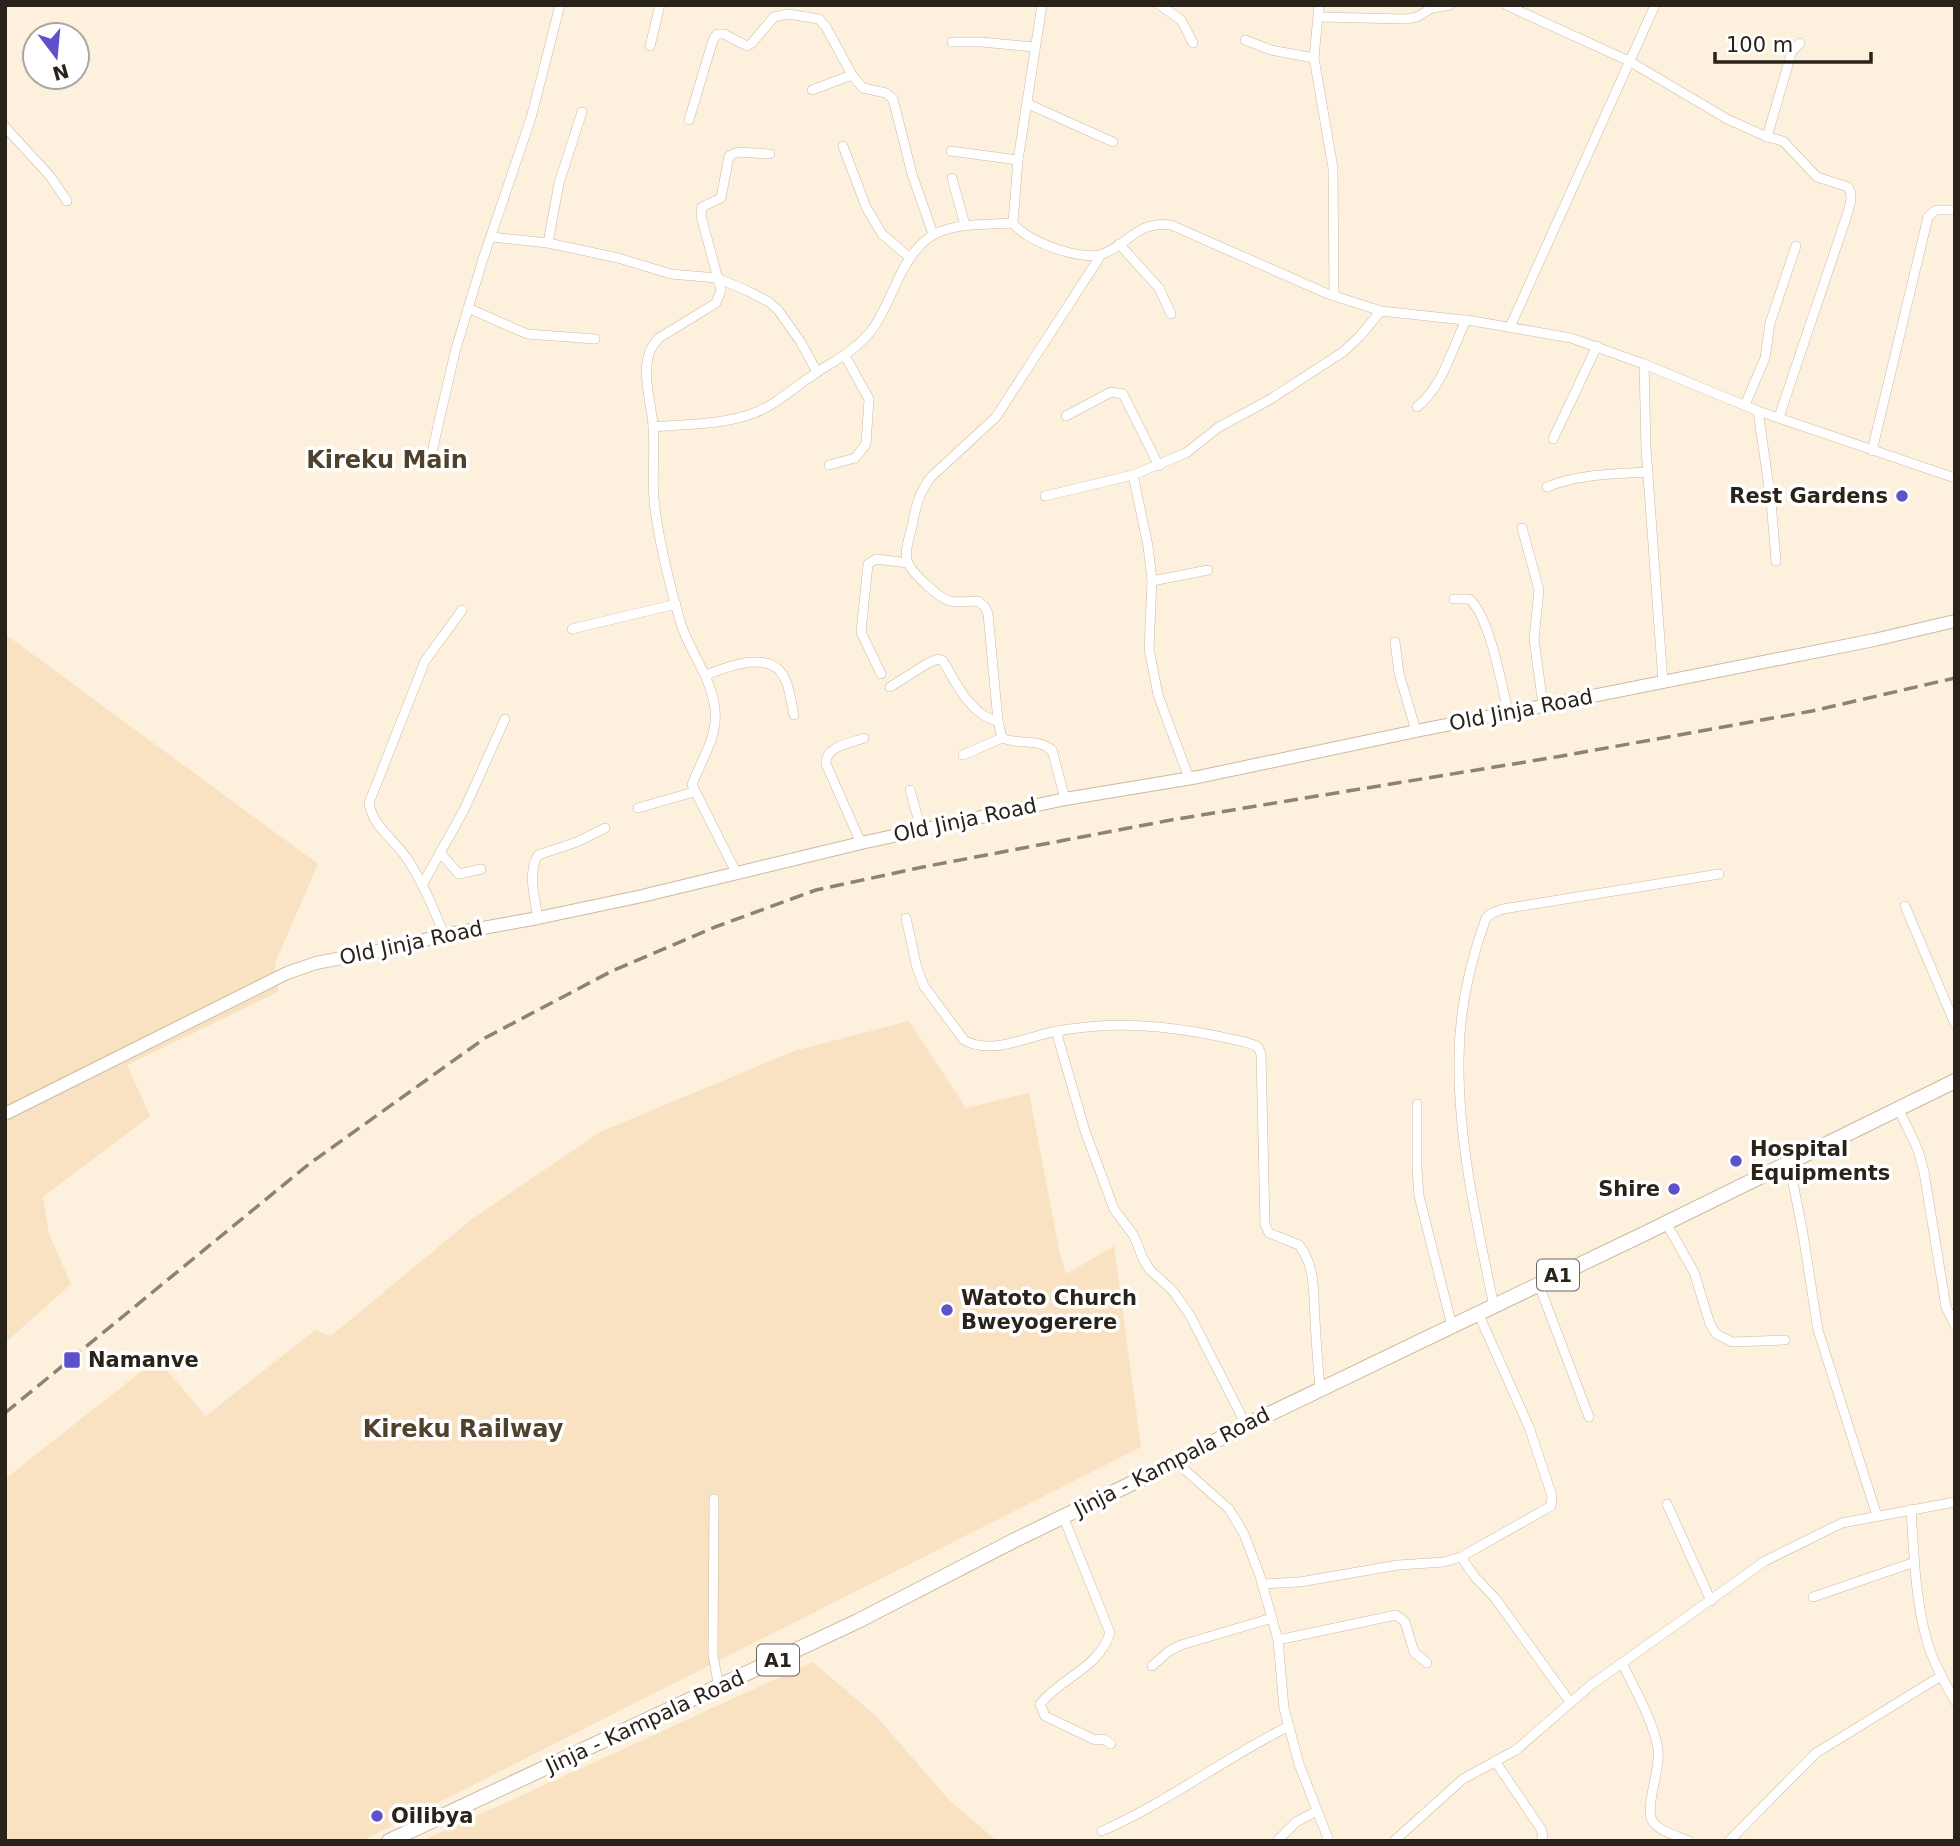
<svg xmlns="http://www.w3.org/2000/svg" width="1960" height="1846" viewBox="0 0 1960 1846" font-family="'DejaVu Sans',sans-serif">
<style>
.built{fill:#f8e2c2}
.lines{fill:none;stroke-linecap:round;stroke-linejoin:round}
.minor-casing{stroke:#cbbaa2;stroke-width:10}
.secondary-casing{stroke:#cbbaa2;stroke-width:14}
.trunk-casing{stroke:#cbbaa2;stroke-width:16}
.minor{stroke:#fff;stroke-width:9}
.secondary{stroke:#fff;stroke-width:12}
.trunk{stroke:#fff;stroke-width:14}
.rail{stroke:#8d8375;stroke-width:3.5;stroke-dasharray:14 7;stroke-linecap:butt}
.poi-dot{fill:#5e52cb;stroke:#fff;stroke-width:2.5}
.labels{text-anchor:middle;stroke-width:7;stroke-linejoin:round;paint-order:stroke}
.shield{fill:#fff;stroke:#6a655f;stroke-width:2}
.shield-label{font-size:19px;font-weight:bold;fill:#2a231a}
.poi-label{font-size:21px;font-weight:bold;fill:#2a231a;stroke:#fff;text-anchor:start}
.street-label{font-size:21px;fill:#2a231a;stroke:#fff}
.quarter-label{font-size:24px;font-weight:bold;fill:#4f412c;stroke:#fff}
</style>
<rect width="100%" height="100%" fill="#fdf0dc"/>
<g class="built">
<polygon points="5,634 318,864 275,963 278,992 127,1065 150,1116 43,1197 49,1234 71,1284 5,1343"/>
<polygon points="909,1021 966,1108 1029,1093 1060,1254 1066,1274 1114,1246 1141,1447 362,1841 5,1841 5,1479 157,1359 206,1416 315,1330 331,1336 472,1219 600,1132 794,1051"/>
<polygon points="813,1662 877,1717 949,1800 997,1841 422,1841"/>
</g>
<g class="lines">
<defs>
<g id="minor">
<path d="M1042,5L1018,160L1013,223C1025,241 1082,262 1103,254C1130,243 1137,221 1171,225L1328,294L1381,311L1473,321L1571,338L1644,364L1758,411L1955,478"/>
<polyline points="1160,5 1181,20 1193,43"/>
<polyline points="1319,5 1314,58 1333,168 1334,295"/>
<path d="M1506,5L1629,61L1727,119L1767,137L1783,141L1817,177L1848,187C1855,197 1848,210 1845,221L1779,417"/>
<polyline points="1318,17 1406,19 1417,17 1432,8 1450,5"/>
<polyline points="1245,40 1271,50 1314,58"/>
<polyline points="952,42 981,42 1034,47"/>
<polyline points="650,46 660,5"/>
<polyline points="812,90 852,75"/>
<polyline points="1028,104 1113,142"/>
<polyline points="689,120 713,40 717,34 724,34 747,46 752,43 774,17 788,14 819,19 826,27 852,75 863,88 886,93 893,99 912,174 933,234"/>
<polyline points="5,127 50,176 67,201"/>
<polyline points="1767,137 1792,51 1800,43"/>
<polyline points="843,146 866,207 882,234 909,257"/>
<polyline points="951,151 1018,160"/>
<polyline points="952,178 965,225"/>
<polyline points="492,237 548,243 618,258 671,274 717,278 748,291 769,302 778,310 800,341 817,372"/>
<polyline points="548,243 559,183 582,112"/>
<polyline points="1119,244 1159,288 1171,314"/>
<polyline points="468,308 527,334 595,339"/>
<polyline points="1510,327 1655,5"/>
<polyline points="1644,364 1646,448 1663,682"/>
<polyline points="1745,405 1765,358 1770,323 1796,246"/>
<path d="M1417,407C1443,386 1452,349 1466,320"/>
<polyline points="1758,411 1771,501 1776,561"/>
<polyline points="1066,416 1111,392 1123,394 1159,466"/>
<path d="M653,427C685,424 723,425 754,413C776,405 796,386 816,373C837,359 855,351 871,331C882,317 888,300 896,284C924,221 951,226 1013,223"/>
<polyline points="1553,439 1597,346"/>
<polyline points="1872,451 1928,217 1936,210 1955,210"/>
<polyline points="429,465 455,352 483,259 531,118 560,5"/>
<polyline points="829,465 855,458 866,444 869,399 845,356"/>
<polyline points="1133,475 1148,546 1152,581 1149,649 1158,695 1189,778"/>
<path d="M1547,487C1578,474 1615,474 1648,472"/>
<polyline points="1045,496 1133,475 1186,453 1219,427 1269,400 1343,352 1359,337 1381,311"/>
<polyline points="1522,528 1539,590 1534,639 1543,705"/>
<polyline points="1152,581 1208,570"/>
<path d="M1454,599H1469C1489,614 1502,686 1508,712"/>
<polyline points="572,629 676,604"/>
<polyline points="1395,642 1399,673 1416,731"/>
<polyline points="881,674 861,632 868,564 876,559 908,563"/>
<path d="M706,675C727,667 770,649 784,677C790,687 791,703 794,715"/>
<path d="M890,687L928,663L938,659L943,661C956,683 971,716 998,721"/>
<polyline points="963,755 1002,738"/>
<polyline points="910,790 921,829"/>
<path d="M1065,799L1052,750C1038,738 1018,745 1002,738L998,721L988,614L985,607L978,601C969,601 958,603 950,601C939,598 910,572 907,560C904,548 911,534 913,522C916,505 920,491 931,477L996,417L1101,255"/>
<polyline points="638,808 694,792"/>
<path d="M861,843L826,764C825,746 851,743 864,738"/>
<polyline points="441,854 459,874 481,869"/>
<path d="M737,874L692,785C701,760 718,737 715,710C712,677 689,652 680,621C669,582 658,540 654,500C652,475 655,450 653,425C651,398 636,360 659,338L716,303L721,290L701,216L702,207L721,198L729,156L738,152L770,154"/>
<polyline points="422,885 464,810 505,719"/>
<polyline points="1905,906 1955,1024"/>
<path d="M538,918C535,899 527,873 538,855L577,842L605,828"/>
<path d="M906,918L917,968L924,986L964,1040C991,1056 1029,1036 1057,1031C1115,1021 1165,1025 1222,1037C1233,1040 1248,1041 1258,1047L1261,1054L1265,1224L1269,1233L1299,1245C1316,1267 1313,1292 1315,1318C1316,1342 1318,1365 1320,1389"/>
<path d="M444,935C434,909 423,883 408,860C396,841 372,826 369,803L425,661L462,610"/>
<polyline points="1056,1031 1085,1131 1114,1209 1134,1236 1143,1259 1150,1270 1173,1291 1191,1317 1246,1425"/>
<polyline points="1417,1104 1417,1168 1419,1196 1452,1326"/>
<polyline points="1898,1108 1918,1150 1924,1172 1946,1307 1955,1325"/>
<polyline points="1789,1162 1803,1234 1818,1330 1877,1516"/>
<polyline points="1666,1223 1694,1272 1710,1324 1716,1334 1732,1342 1785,1340"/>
<polyline points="1539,1285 1589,1417"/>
<path d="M1494,1306C1477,1225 1458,1142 1459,1059C1459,1012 1470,962 1486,918L1492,913L1503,909L1719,874"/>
<polyline points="1176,1462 1229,1509 1244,1534 1260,1576 1278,1640 1284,1708 1299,1764 1329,1841"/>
<polyline points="714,1499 713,1655 719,1688"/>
<polyline points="1667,1504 1711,1601"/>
<path d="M1911,1509C1914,1553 1915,1599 1927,1641C1933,1662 1944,1682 1955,1701"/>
<path d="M1063,1516L1110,1633C1098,1669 1063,1676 1040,1704L1045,1716L1095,1740L1104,1739L1111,1744"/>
<polyline points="1461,1557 1475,1577 1495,1598 1570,1702"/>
<polyline points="1262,1584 1300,1582 1398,1565 1444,1562 1461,1557 1551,1506 1552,1496 1529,1427 1478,1313"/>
<polyline points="1813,1597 1915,1562"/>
<polyline points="1278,1640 1396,1615 1405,1622 1414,1652 1427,1663"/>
<path d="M1622,1663C1635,1690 1653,1720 1658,1749C1661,1768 1645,1806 1652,1820C1657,1831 1678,1836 1689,1841"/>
<polyline points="1152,1666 1169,1651 1181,1645 1272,1618"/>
<polyline points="1495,1761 1541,1829 1543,1835 1541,1841"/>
<path d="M1102,1831C1168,1802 1225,1758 1289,1726"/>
<polyline points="1277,1841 1296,1822 1317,1811"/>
<polyline points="1394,1841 1463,1779 1516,1750 1591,1685 1765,1561 1842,1523 1955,1502"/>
<polyline points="1729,1841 1816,1753 1941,1676"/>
</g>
<polyline id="secondary" points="5,1114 287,973 316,963 388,949 444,935 538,918 642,896 861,843 1065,799 1198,777 1416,731 1874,640 1955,621"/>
<polyline id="trunk" points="389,1841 858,1621 1015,1540 1176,1462 1236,1430 1652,1230 1955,1081"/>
</defs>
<use href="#minor" class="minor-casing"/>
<use href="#secondary" class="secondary-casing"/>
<use href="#trunk" class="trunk-casing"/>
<use href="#minor" class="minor"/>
<use href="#secondary" class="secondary"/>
<use href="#trunk" class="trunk"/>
<polyline class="rail" points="5,1413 309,1164 485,1038 612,971 715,927 816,890 923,867 1171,820 1562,756 1812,711 1955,678"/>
</g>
<g class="poi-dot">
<circle cx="1902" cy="496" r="7"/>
<circle cx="1736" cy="1161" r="7"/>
<circle cx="1674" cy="1189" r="7"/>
<circle cx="947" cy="1310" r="7"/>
<rect x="63" y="1351" width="18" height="18" rx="3.5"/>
<circle cx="377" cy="1816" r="7"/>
</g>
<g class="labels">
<g class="shield">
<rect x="1537" y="1259.5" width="42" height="31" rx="5"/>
<rect x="757" y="1644.5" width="42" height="31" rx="5"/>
</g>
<g class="shield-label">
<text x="1558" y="1282">A1</text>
<text x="778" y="1667">A1</text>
</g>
<g class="poi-label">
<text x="1888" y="503" text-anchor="end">Rest Gardens</text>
<text x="1750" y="1156">Hospital<tspan x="1750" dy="24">Equipments</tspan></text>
<text x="1660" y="1196" text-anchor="end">Shire</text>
<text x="961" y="1305">Watoto Church<tspan x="961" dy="24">Bweyogerere</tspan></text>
<text x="88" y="1367">Namanve</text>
<text x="391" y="1823">Oilibya</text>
</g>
<g class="street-label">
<text transform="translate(1521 710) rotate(-11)" y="7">Old Jinja Road</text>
<text transform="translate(965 820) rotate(-12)" y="7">Old Jinja Road</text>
<text transform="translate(411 943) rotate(-12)" y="7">Old Jinja Road</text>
<text transform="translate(1172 1462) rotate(-27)" y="7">Jinja - Kampala Road</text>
<text transform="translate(645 1722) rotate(-25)" y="7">Jinja - Kampala Road</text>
</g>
<g class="quarter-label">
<text x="387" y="468">Kireku Main</text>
<text x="463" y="1437">Kireku Railway</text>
</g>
</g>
<rect width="1960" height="1846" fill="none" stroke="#2a231a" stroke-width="14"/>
<g transform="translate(56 56) rotate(164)"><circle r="33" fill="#ffffff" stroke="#aaa7a3" stroke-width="2"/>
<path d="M0-5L12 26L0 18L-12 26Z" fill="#5e52cb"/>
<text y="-10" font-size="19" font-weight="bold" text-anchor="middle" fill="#2a231a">N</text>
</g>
<path d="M1715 52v10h156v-10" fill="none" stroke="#2a231a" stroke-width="3.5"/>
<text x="1726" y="52" font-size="21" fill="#2a231a" stroke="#ffffff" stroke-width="5" paint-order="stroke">100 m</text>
</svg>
